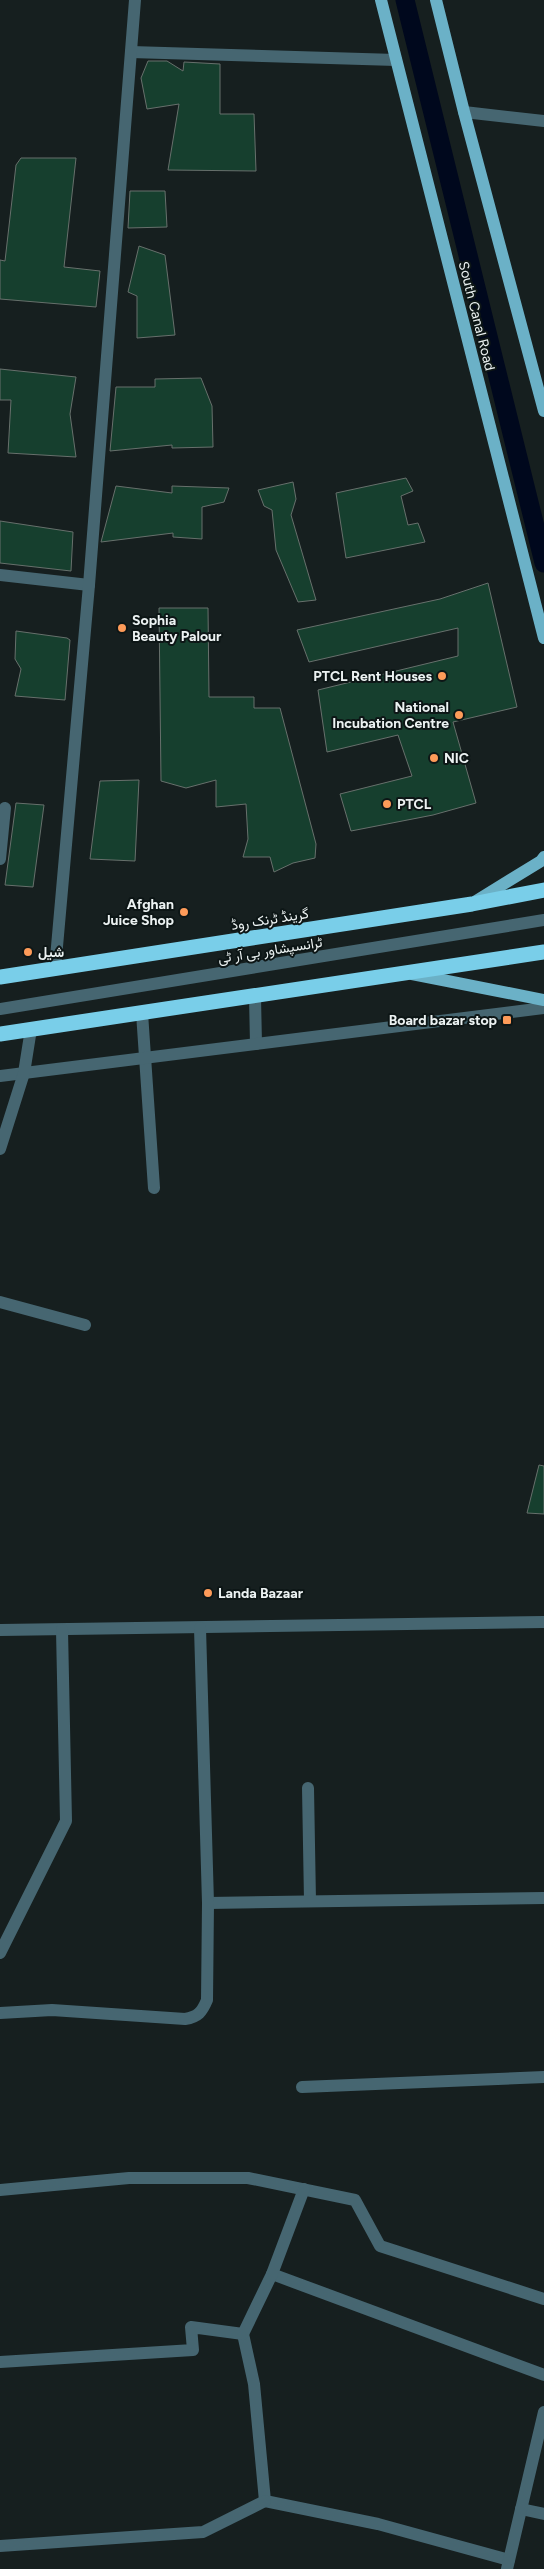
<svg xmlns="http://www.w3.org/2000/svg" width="544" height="2569" viewBox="0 0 544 2569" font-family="Figtree,Vazirmatn,sans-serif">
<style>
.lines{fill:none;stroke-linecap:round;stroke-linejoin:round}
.canal{stroke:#00081d;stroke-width:19}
.building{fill:#163f2e;stroke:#67706c}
.minor{stroke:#466671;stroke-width:12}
.major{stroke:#6bb1c7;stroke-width:12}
.highway{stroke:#79cee9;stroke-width:15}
.poi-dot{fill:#fe9b59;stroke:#0d1616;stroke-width:2}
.labels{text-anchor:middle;stroke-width:4;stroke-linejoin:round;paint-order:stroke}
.street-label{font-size:14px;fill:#ecf2f2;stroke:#0d1616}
.poi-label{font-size:14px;font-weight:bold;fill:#ecf2f2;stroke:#0d1616;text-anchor:start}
</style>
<rect width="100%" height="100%" fill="#161f1f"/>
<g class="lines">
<polyline class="canal" points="405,0 544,563"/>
</g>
<g class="building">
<polygon points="148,61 167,61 183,71 184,62 220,64 220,114 254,114 256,171 168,170 179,104 147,109 141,78"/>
<polygon points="21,158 76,158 64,267 100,271 96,307 0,299 0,260 5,261 16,165"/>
<polygon points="130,191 165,191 167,227 128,228"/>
<polygon points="139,246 165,255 175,335 137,338 137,296 128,292"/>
<polygon points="0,369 76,377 70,414 76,457 8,453 11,400 0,400"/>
<polygon points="201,378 212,406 213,447 172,448 172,445 110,451 116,387 155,387 155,379"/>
<polygon points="406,478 413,491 401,496 408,525 418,523 425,542 346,558 336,493"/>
<polygon points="293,482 296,499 291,515 316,600 298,602 276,550 272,510 264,506 258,490"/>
<polygon points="116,486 172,493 172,486 229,488 224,502 202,507 202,539 173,537 173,533 101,542"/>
<polygon points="0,521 73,532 71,571 0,563"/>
<polygon points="488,583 517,707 453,722 476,803 433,815 351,831 340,794 412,776 398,735 327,752 318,690 458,656 458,628 309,662 297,630 440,599"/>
<polygon points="159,608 208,608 209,697 254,697 254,708 280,708 316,844 315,858 293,863 274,872 270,857 243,857 248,839 246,804 216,807 216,780 186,788 161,781"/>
<polygon points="16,631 67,638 70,640 65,700 15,696 21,669 15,659"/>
<polygon points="139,780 135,861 90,859 100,781"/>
<polygon points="16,803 44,805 33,887 5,885"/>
<polygon points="539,1465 544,1466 544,1514 527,1513"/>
</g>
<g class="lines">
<g class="minor">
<polyline points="131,52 396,60"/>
<polyline points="464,112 544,121"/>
<polyline points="0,575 89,585"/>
<polyline points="0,859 5,808"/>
<polyline points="55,969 89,585 135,0"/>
<polyline points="255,997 256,1044"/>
<polyline points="0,1009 544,920"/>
<polyline points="142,1013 154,1188"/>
<polyline points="0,1076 544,1008"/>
<polyline points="0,1149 24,1073 31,1029"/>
<polyline points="0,1302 85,1325"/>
<polyline points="0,1630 544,1622"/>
<polyline points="308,1788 310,1901"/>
<polyline points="208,1903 544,1898"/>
<polyline points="0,1953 66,1821 62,1630"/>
<path d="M0,2013L52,2010L185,2019C198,2017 202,2012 207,2000L208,1903L200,1628"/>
<polyline points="302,2087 544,2077"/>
<polyline points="0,2190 129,2178 248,2178 355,2200 380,2246 544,2299"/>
<polyline points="272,2274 544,2375"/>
<polyline points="243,2334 254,2384 265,2501 378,2524 509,2560"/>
<polyline points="0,2362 193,2350 191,2327 243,2334 272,2274 304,2189"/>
<polyline points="521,2509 544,2514"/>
<polyline points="0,2546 203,2532 265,2501"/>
<polyline points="507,2569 544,2412"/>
</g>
<g class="major">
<polyline points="381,0 544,638"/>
<polyline points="436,0 464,112 544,411"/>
<polyline points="476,901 541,861 544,857"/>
<polyline points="412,974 544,1000"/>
</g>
<g class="highway">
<polyline points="0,977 472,904 544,890"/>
<polyline points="0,1034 544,952"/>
</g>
</g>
<g class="poi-dot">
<circle cx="122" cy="628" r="5"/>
<circle cx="442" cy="676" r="5"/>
<circle cx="459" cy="715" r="5"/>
<circle cx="434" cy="758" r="5"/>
<circle cx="387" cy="804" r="5"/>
<circle cx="184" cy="912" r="5"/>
<circle cx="28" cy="952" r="5"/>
<rect x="502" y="1015" width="10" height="10" rx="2.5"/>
<circle cx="208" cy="1593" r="5"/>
</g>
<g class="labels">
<g class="street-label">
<text transform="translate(477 316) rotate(76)" y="5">South Canal Road</text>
<text transform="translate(270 919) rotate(-9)" y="5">گرینڈ ٹرنک روڈ</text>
<text transform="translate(270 950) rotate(-9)" y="5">ٹرانسپشاور بی آر ٹی</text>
</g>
<g class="poi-label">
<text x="132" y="625">Sophia<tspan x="132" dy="16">Beauty Palour</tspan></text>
<text x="432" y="681" text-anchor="end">PTCL Rent Houses</text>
<text x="449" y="712" text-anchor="end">National<tspan x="449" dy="16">Incubation Centre</tspan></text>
<text x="444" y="763">NIC</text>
<text x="397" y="809">PTCL</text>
<text x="174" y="909" text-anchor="end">Afghan<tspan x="174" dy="16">Juice Shop</tspan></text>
<text x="38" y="957">شیل</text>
<text x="497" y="1025" text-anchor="end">Board bazar stop</text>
<text x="218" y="1598">Landa Bazaar</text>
</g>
</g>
</svg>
